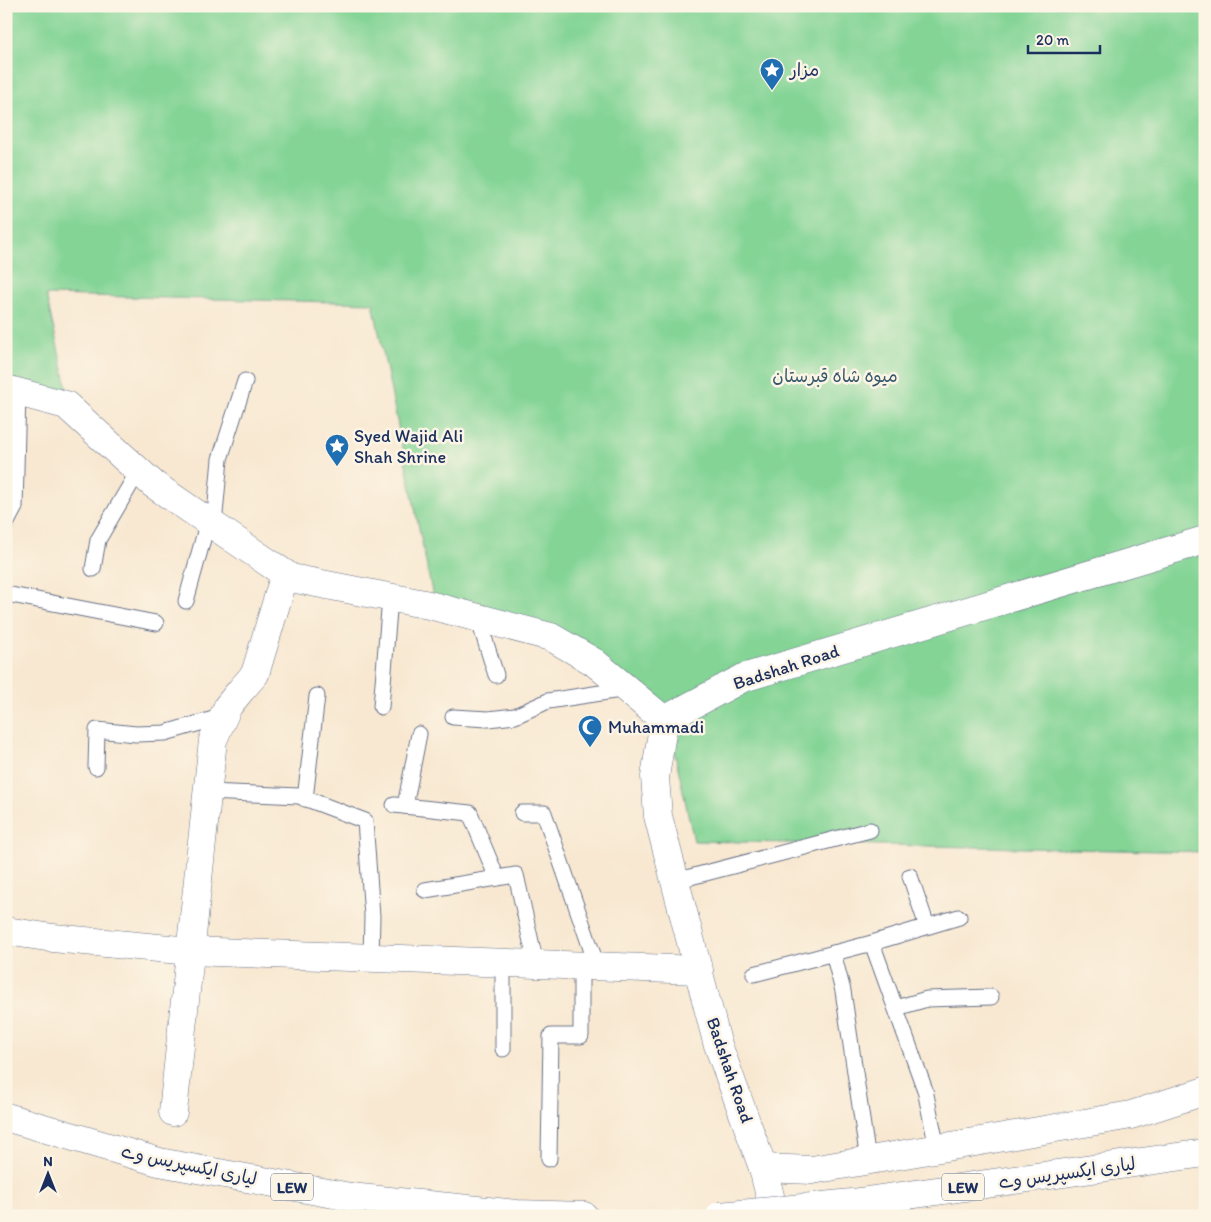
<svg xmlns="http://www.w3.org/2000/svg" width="1211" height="1222" viewBox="0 0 1211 1222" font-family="Itim,'Playpen Sans Arabic',sans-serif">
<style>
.green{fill:#83d495;stroke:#4f827a}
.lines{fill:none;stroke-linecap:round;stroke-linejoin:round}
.lane-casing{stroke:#687086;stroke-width:17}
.street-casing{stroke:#687086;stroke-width:29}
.secondary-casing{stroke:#687086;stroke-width:29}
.highway-casing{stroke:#687086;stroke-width:29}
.lane{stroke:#fff;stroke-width:15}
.street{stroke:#fff;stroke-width:28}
.secondary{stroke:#fff;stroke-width:28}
.highway{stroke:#fff;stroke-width:28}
.highway-bridge-casing{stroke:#687086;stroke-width:29;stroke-linecap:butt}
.highway-bridge{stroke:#fff;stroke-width:28}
.labels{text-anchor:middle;stroke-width:5;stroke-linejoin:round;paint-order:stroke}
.shield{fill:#fcf5e5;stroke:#5e6a86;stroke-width:1}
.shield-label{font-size:16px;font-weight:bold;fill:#1b2f5e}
.poi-label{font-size:18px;fill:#1b2f5e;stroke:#fcf5e5;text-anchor:start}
.park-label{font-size:18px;fill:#35586c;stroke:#fcf5e5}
.street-label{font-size:18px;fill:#1b2f5e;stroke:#fcf5e5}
</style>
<rect width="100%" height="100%" fill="#fcf5e5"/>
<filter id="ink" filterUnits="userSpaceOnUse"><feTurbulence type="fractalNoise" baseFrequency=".02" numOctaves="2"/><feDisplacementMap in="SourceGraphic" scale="10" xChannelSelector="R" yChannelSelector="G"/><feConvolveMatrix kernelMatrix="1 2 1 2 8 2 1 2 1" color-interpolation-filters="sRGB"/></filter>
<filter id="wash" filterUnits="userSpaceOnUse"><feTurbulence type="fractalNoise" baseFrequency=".0096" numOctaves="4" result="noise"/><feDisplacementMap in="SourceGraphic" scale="20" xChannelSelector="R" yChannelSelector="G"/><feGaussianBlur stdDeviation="1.12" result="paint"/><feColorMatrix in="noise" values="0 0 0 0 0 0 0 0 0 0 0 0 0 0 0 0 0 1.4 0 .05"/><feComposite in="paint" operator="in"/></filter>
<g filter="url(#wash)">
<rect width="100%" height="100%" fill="#f8e8d1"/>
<polygon class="green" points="6,6 1205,6 1205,852 694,841 674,750 683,726 644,694 433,597 373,303 46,295 70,400 6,382"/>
</g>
<g filter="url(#ink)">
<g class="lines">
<defs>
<g id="lane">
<polyline points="6,524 15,507 18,392"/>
<polyline points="214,525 220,459 245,381"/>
<polyline points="93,569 98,540 139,470"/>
<polyline points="6,594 156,623"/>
<polyline points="186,601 208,521"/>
<polyline points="478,618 496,675"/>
<polyline points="381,707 390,598"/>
<polyline points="453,717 488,719 515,716 548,701 627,689"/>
<polyline points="96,767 97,730 136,734 165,733 224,716"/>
<polyline points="208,792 299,796 365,821 372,916 371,958"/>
<polyline points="305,799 317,696"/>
<polyline points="394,805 470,813 497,878"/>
<polyline points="405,806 419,734"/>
<polyline points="522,813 544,813 597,966"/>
<polyline points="910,876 927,926"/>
<polyline points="675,881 870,830"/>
<polyline points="425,890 516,875 536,964"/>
<polyline points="872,943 925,1090 937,1148"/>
<polyline points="833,953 843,991 868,1160"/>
<polyline points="754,974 872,943 959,917"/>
<polyline points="896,1008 927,999 991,997"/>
<polyline points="503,1049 503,963"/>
<polyline points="549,1159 551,1036 581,1036 581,966"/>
</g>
<g id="street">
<polyline points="6,389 66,405 153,484 291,578 429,605 551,637 594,662 664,720"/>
<polyline points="6,931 53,938 190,951 699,970"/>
<polyline points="173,1112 213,740 228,706 241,690 255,674 285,574"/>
<polyline points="763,1168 812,1170 1131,1115 1205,1091"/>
</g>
<polyline id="secondary" points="775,1216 763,1168 717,1042 658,816 655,777 664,720 743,678 1205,540"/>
<polyline id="highway" points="6,1117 159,1162 350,1197 517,1214 584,1216"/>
</defs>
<use href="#lane" class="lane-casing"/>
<use href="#street" class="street-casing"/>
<use href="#secondary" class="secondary-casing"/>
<use href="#highway" class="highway-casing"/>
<use href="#lane" class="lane"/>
<use href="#street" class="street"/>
<use href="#secondary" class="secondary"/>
<use href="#highway" class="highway"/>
<defs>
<polyline id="highway-bridge" points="720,1216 852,1203 1205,1153"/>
</defs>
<use href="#highway-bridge" class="highway-bridge-casing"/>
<use href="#highway-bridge" class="highway-bridge"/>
</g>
</g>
<defs>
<symbol id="sight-pin" viewBox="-11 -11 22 30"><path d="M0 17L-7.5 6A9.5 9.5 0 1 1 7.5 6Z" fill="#1f6fb2" stroke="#fcf5e5"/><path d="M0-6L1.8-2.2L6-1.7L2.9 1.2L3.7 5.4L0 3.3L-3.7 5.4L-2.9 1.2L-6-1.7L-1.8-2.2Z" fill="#fff"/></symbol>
<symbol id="mosque-pin" viewBox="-11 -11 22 30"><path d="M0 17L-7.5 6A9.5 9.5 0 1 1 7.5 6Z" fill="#1f6fb2" stroke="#fcf5e5"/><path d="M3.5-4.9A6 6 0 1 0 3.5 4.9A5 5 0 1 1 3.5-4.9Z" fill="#fff"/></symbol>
</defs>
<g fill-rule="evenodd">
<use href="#sight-pin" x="758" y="56" width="28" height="38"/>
<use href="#sight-pin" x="323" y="432" width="28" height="38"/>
<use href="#mosque-pin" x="576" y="713" width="28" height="38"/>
</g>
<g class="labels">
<g class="shield">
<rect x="271" y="1173.5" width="42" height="27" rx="4"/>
<rect x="942" y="1173.5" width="42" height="27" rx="4"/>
</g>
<g class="shield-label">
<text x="292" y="1193">LEW</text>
<text x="963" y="1193">LEW</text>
</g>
<g class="poi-label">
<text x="790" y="76">مزار</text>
<text x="354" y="442">Syed Wajid Ali<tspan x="354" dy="21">Shah Shrine</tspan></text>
<text x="608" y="733">Muhammadi</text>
</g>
<g class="park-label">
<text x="835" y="382">میوہ شاہ قبرستان</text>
</g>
<g class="street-label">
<text transform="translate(786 667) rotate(-18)" y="6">Badshah Road</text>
<text transform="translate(730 1070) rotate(71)" y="6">Badshah Road</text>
<text transform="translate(189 1165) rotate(12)" y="6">لیاری ایکسپریس وے</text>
<text transform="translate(1067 1173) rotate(-8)" y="6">لیاری ایکسپریس وے</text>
</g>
</g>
<rect width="1211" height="1222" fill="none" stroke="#fcf5e5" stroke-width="25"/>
<g transform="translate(48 1174)" stroke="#fcf5e5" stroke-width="4" paint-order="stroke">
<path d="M0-4L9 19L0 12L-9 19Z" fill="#1b2f5e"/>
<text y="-8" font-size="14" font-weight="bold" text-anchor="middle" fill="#1b2f5e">N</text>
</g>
<path d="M1028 45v8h72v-8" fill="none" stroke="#1b2f5e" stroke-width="2.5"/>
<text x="1036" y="45" font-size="15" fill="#1b2f5e" stroke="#fcf5e5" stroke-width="4" paint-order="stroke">20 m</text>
</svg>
